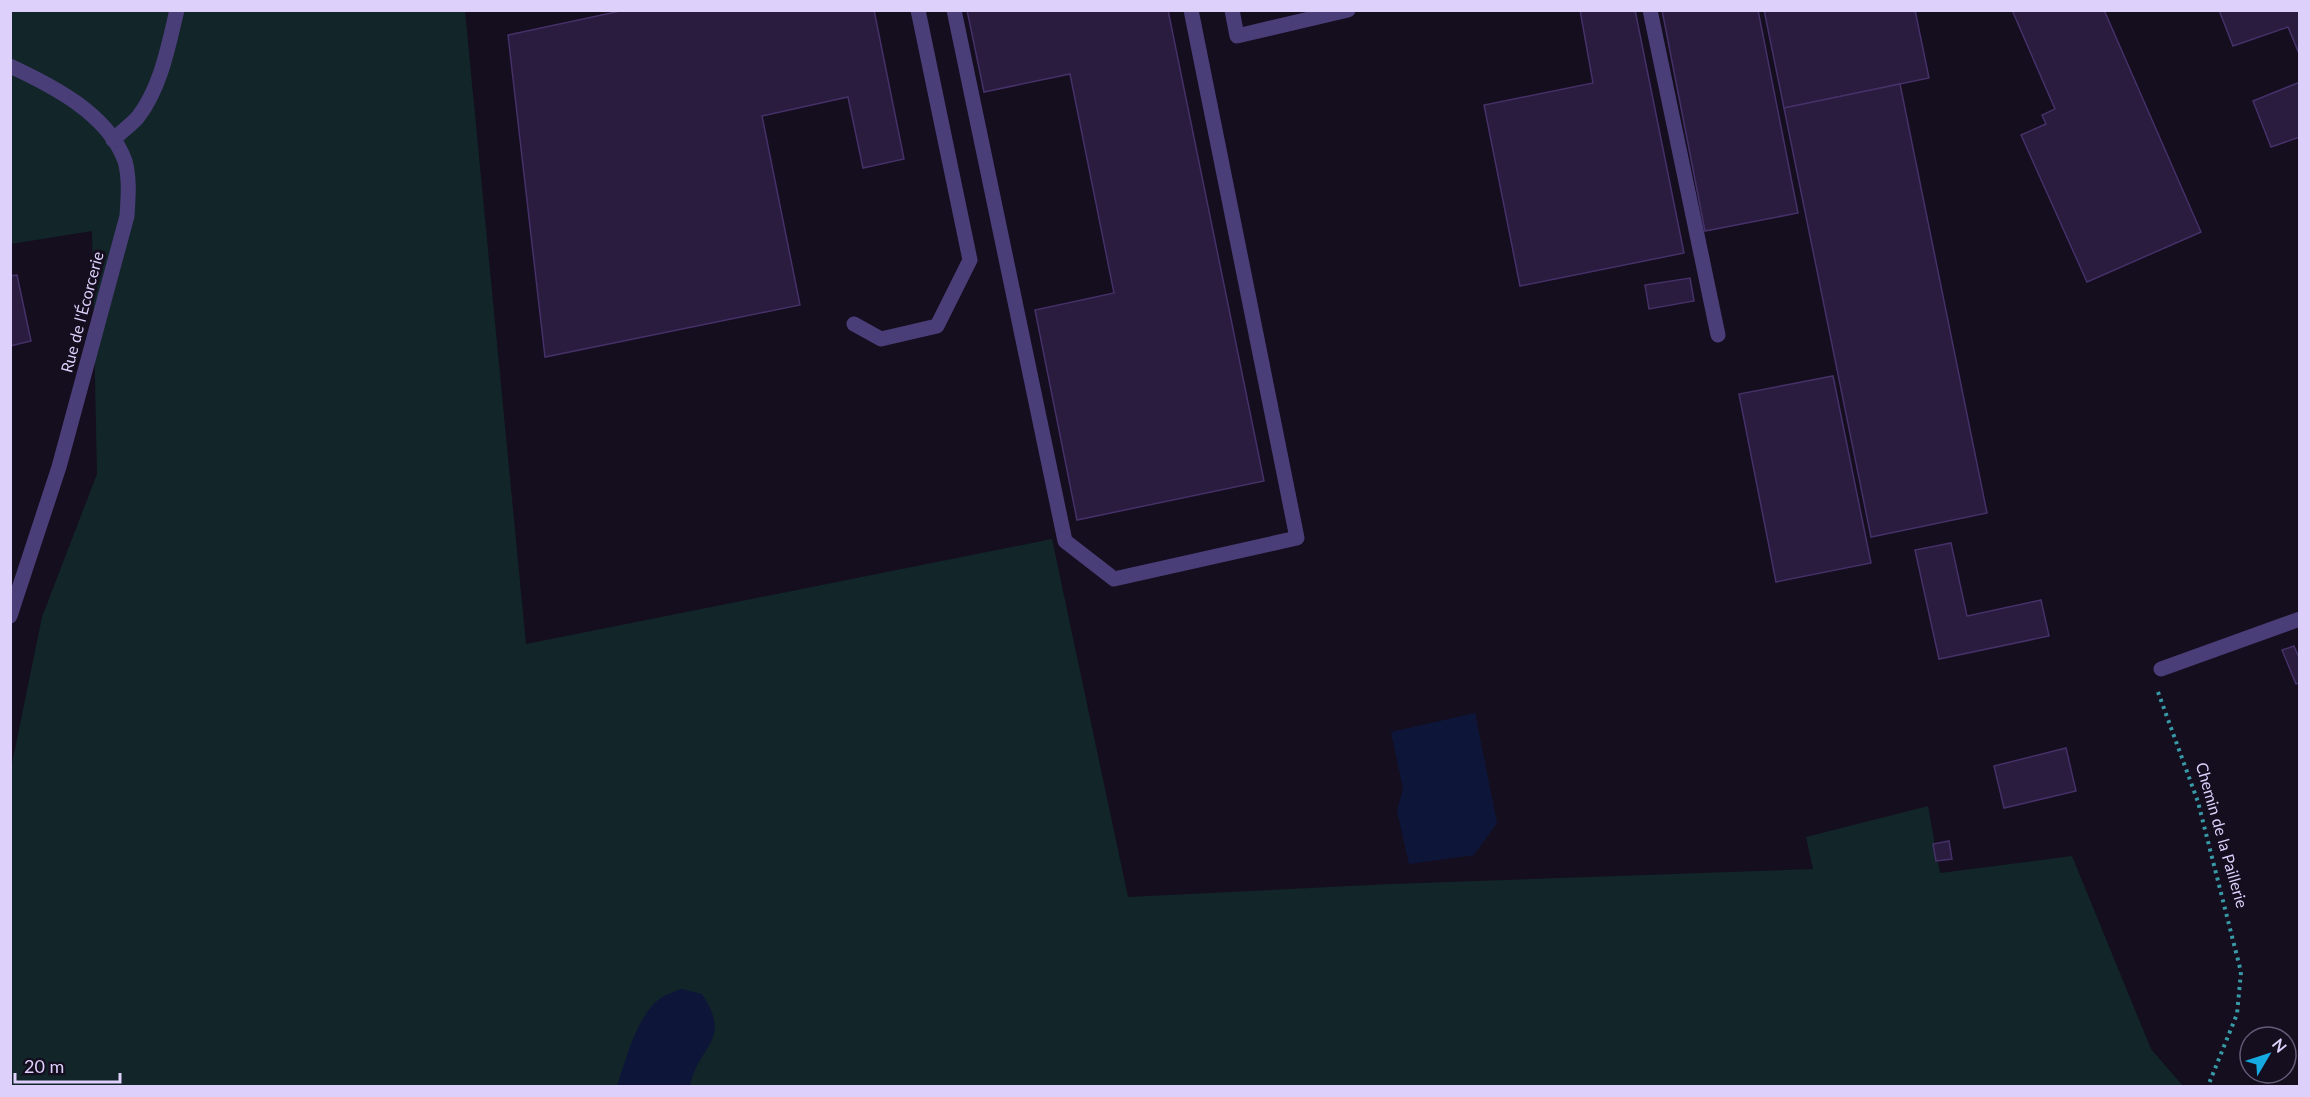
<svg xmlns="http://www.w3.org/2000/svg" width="2310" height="1097" viewBox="0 0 2310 1097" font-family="Lato,sans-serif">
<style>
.green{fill:#122528}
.water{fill:#0d1639}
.building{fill:#291c3e;stroke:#453068;stroke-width:1.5}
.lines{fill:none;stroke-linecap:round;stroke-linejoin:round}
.path{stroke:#399aa7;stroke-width:4;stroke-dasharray:3 4.5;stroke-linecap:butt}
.minor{stroke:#4a3e79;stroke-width:15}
.labels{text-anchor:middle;stroke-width:6;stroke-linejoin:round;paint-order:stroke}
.street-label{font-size:16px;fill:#ddd0fb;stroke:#140e1f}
</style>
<rect width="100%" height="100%" fill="#140e1f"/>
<polygon class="green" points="11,11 465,11 526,644 1052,539 1128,897 1391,884 1813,869 1806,837 1928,806 1940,873 2072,856 2151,1049 2183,1086 11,1086 11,768 42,617 97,474 92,231 11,244"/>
<g class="water">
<polygon points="1475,713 1497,823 1474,855 1409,864 1397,811 1403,789 1391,732"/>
<path d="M682,989L702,994C733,1041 699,1044 690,1086H617C626,1060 638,1010 664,996C670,993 676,991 682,989Z"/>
</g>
<g class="building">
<polygon points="625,10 874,10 904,159 863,168 848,97 762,116 800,305 545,357 508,35"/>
<polygon points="967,10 1168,10 1264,481 1077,520 1035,310 1114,293 1070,74 984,92"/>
<polygon points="1580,10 1635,10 1684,253 1520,286 1484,105 1593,83"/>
<polygon points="1662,10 1758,10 1798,213 1705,231"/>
<polygon points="1764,10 1915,10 1929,78 1784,108"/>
<polygon points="2012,10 2104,10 2201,232 2087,282 2021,135 2046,124 2042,115 2055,109"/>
<polygon points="2219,10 2300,10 2300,56 2288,27 2233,46"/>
<polygon points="2300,82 2300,137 2271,147 2253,101"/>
<polygon points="1900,84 1987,513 1871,537 1784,108"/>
<polygon points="17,275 31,341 10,346 10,276"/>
<polygon points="1690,278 1694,301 1649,309 1645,285"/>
<polygon points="1833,376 1871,563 1776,582 1739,394"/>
<polygon points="1951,543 1967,616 2041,600 2049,636 1939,659 1915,550"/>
<polygon points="2294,646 2300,660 2300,682 2296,684 2282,650"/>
<polygon points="2066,748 2076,791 2004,808 1994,766"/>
<polygon points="1949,841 1952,859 1936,861 1933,844"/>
</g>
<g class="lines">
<polyline class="path" points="2158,692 2198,802 2241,972 2237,1014 2208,1086"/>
<g class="minor">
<polyline points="954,10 1065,541 1114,579 1297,538 1191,10"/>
<polyline points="1232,10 1237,36 1348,10"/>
<polyline points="1650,10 1718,335"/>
<path d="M10,66C53,86 108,114 125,161C130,179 128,199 127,216L59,467L10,616"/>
<path d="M113,140C121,132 131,125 138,117C161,87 168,47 177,10"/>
<polyline points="854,324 881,339 937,326 970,260 918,10"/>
<polyline points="2161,669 2300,619"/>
</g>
</g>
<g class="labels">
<g class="street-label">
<text transform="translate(82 312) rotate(-75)" y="6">Rue de l'Écorcerie</text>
<text transform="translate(2222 835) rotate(74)" y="6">Chemin de la Paillerie</text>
</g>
</g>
<rect width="2310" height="1097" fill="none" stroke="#ddd0fb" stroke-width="24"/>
<g transform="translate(2268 1055) rotate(51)"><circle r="28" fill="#140e1f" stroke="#645c77" stroke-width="1.5"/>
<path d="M0-4.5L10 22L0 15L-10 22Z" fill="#15aae2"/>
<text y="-9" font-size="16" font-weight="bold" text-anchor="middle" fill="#ddd0fb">N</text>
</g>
<path d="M15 1073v9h105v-9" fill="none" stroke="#ddd0fb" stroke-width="3"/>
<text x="24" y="1073" font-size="18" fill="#ddd0fb" stroke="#140e1f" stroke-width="4.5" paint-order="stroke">20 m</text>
</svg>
